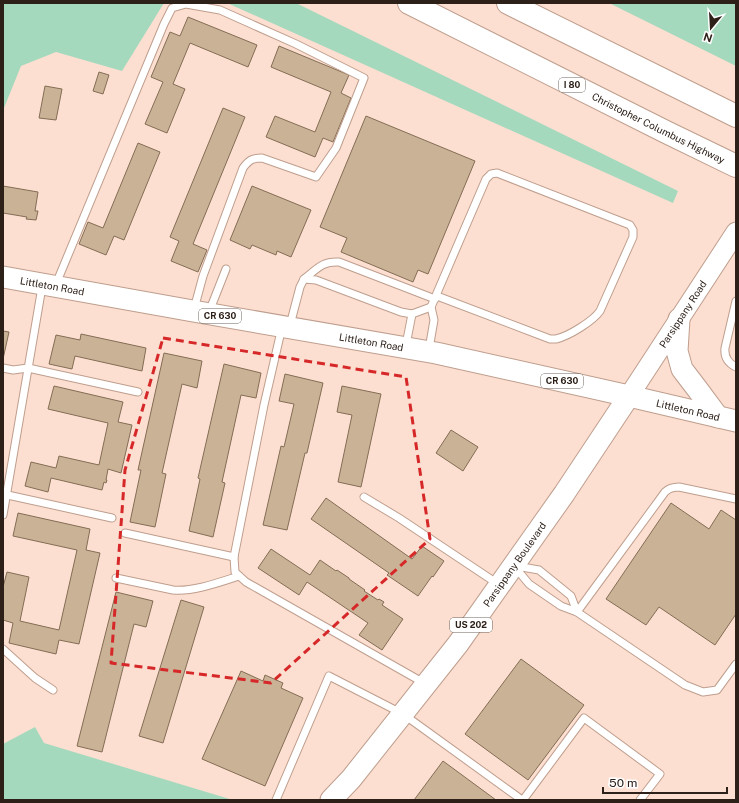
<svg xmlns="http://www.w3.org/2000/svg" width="739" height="803" viewBox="0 0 739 803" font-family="'Public Sans',sans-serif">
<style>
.green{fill:#a5d9be}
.building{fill:#cab297;stroke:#836d54}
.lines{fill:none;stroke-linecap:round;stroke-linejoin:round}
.lane-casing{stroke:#bf9e8d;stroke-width:9}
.secondary-casing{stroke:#bf9e8d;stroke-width:21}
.primary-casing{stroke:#bf9e8d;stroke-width:23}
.highway-casing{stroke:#bf9e8d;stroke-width:24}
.lane{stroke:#fff;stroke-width:7}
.secondary{stroke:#fff;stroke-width:19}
.primary{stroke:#fff;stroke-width:21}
.highway{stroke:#fff;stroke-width:22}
.marked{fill:none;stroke:#d62828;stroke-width:3;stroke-dasharray:8 5;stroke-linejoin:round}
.labels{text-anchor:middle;stroke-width:3.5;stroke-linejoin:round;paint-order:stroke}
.shield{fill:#fff;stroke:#6c635e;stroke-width:1}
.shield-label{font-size:9px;font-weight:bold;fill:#2d2019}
.street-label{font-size:10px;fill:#2d2019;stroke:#fff}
</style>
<rect width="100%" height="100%" fill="#fcdfd1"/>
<g class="green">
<polygon points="3,3 164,3 122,71 56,52 21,66 4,108 3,109"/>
<polygon points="227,3 296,3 678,191 673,203"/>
<polygon points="609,3 695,3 697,4 698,3 736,3 736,66"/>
<polygon points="35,727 44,743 233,800 3,800 3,744"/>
</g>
<g class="building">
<polygon points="188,17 257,45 248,67 190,43 173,84 185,89 167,133 145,124 163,82 151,77 170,32 180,36"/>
<polygon points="279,46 349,75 341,93 351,98 333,142 323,138 315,157 266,137 275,116 315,132 331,92 271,67"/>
<polygon points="99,72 109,75 103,94 93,91"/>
<polygon points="45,86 62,89 56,120 39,118"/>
<polygon points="223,108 245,117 193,244 207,250 198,272 171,261 179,241 170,237"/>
<polygon points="366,116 475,161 428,274 418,270 413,282 341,252 347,238 320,227"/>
<polygon points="138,143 160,152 124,240 114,236 106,255 79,244 88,222 103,228"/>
<polygon points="3,186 38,192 35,211 38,211 36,220 26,219 27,217 3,213"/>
<polygon points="252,186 311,210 291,257 277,251 276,255 252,245 250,249 230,240"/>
<polygon points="3,331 9,332 3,359"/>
<polygon points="81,334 146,348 142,371 75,356 72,369 49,364 56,335 80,340"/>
<polygon points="164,353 202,361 197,388 182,384 162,473 166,474 155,527 130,522 141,470 138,470"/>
<polygon points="224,364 261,373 256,398 241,395 222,482 225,483 213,537 189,531 200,479 198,478"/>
<polygon points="285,374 323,383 307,453 305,453 287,530 263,525 281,446 284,447 294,404 279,401"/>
<polygon points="54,386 123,402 118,422 132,425 121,473 108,469 106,480 107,480 106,483 104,482 102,490 51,478 48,492 25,486 31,462 56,468 59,456 99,465 108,423 48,409"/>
<polygon points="342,386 381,394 361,487 338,482 352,415 337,412"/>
<polygon points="451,430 478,447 463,471 436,453"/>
<polygon points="326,498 412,559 422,546 444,561 433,577 432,576 418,596 387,575 389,573 311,519"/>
<polygon points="671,503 709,529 721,510 736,520 736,614 715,645 659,607 646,625 606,599"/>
<polygon points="18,513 90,529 86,550 100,553 79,644 59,640 56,654 9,643 13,623 3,620 3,587 7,572 29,577 20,621 59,630 77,550 13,536"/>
<polygon points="271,549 310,575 320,560 336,571 337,570 349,578 349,579 365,590 364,591 378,600 379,599 384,602 382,605 403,619 382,650 359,635 368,623 307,582 299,595 258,568"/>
<polygon points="116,592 153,601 146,627 134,624 102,752 77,746"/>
<polygon points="181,600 204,607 163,743 139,736"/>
<polygon points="521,659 584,705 528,780 465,734"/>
<polygon points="241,671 263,681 265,675 283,683 281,688 303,698 265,786 202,759"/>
<polygon points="443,761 496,800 414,800"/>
</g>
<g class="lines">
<defs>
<g id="lane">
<path d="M304,279C317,269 322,261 339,262L435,299"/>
<path d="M56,284L164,24L172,8L186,4L220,10L296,44L364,78L336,148L316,177L262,158C252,158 249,160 243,168L203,276L194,309"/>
<path d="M736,301L725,348C724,357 728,363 736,367"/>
<polyline points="209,312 226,269"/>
<polyline points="290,325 300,287 304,279 316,280 401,312 412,314 431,307"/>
<polyline points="282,327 264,405 234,557 235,572 246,582 424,683"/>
<polyline points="406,345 412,314"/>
<path d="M429,349L434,320L431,307L486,179L491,174L497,173L630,225L633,230V237L600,311C593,321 569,336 556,339C556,339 550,339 550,339L437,296"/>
<polyline points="3,368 13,370 28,368 138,392"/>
<polyline points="3,494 112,518"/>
<polyline points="364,497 399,518 498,584"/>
<polyline points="3,515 42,287"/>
<polyline points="125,533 234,557"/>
<path d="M516,566L539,570L571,596L577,612L665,492C669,488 673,487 679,487L736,499"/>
<polyline points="515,567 529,584 561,606 577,612 685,685 703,692 717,690 736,664"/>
<path d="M116,578L173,590C193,592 220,582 239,576"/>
<polyline points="3,649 35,678 53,690"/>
<polyline points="276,800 329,676 403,714 522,800"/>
<polyline points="523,800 584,718 660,774 640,800"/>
</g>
<g id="secondary">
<path id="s1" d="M629,396L736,232"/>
</g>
<g id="primary">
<path id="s2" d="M3,277L193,311L436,353L629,396L736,421"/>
<polyline points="679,319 677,351 682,369 698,390 718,417"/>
<path id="s3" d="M331,800L351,779L458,644L564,494L629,396"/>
</g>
<g id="highway">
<path id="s4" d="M409,3L666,132L736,166"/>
<polyline points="508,3 736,116"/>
</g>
</defs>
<use href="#lane" class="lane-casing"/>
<use href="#secondary" class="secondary-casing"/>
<use href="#primary" class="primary-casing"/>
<use href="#highway" class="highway-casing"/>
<use href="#lane" class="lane"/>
<use href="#secondary" class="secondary"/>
<use href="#primary" class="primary"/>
<use href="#highway" class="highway"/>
</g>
<path class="marked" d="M163,338L406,377L430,539L271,683L111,663L125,470Z"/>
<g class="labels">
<g class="shield">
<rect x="559" y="78" width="26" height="14" rx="3"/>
<rect x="199" y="309" width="42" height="14" rx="3"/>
<rect x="541" y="374" width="42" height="14" rx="3"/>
<rect x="450" y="618" width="42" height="14" rx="3"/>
</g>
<g class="shield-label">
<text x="572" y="88">I 80</text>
<text x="220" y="319">CR 630</text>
<text x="562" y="384">CR 630</text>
<text x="471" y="628">US 202</text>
</g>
<g class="street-label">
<text dy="4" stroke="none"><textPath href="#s4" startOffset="279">Christopher Columbus Highway</textPath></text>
<text dy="4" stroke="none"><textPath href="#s2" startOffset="50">Littleton Road</textPath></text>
<text dy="4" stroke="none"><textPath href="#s1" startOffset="98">Parsippany Road</textPath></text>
<text dy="4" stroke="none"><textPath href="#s2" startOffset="374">Littleton Road</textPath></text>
<text dy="4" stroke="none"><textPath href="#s2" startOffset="698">Littleton Road</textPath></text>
<text dy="4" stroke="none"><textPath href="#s3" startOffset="299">Parsippany Boulevard</textPath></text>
</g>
</g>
<rect width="739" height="803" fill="none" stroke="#2d2019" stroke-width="8"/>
<g transform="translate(711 28) rotate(198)" stroke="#ffffff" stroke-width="3" paint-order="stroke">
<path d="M0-3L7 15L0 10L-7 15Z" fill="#2d2019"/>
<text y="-6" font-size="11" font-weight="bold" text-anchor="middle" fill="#2d2019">N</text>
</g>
<path d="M603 787v6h124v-6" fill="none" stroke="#2d2019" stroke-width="2"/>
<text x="609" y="787" font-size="12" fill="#2d2019" stroke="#ffffff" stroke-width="3" paint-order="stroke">50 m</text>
</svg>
